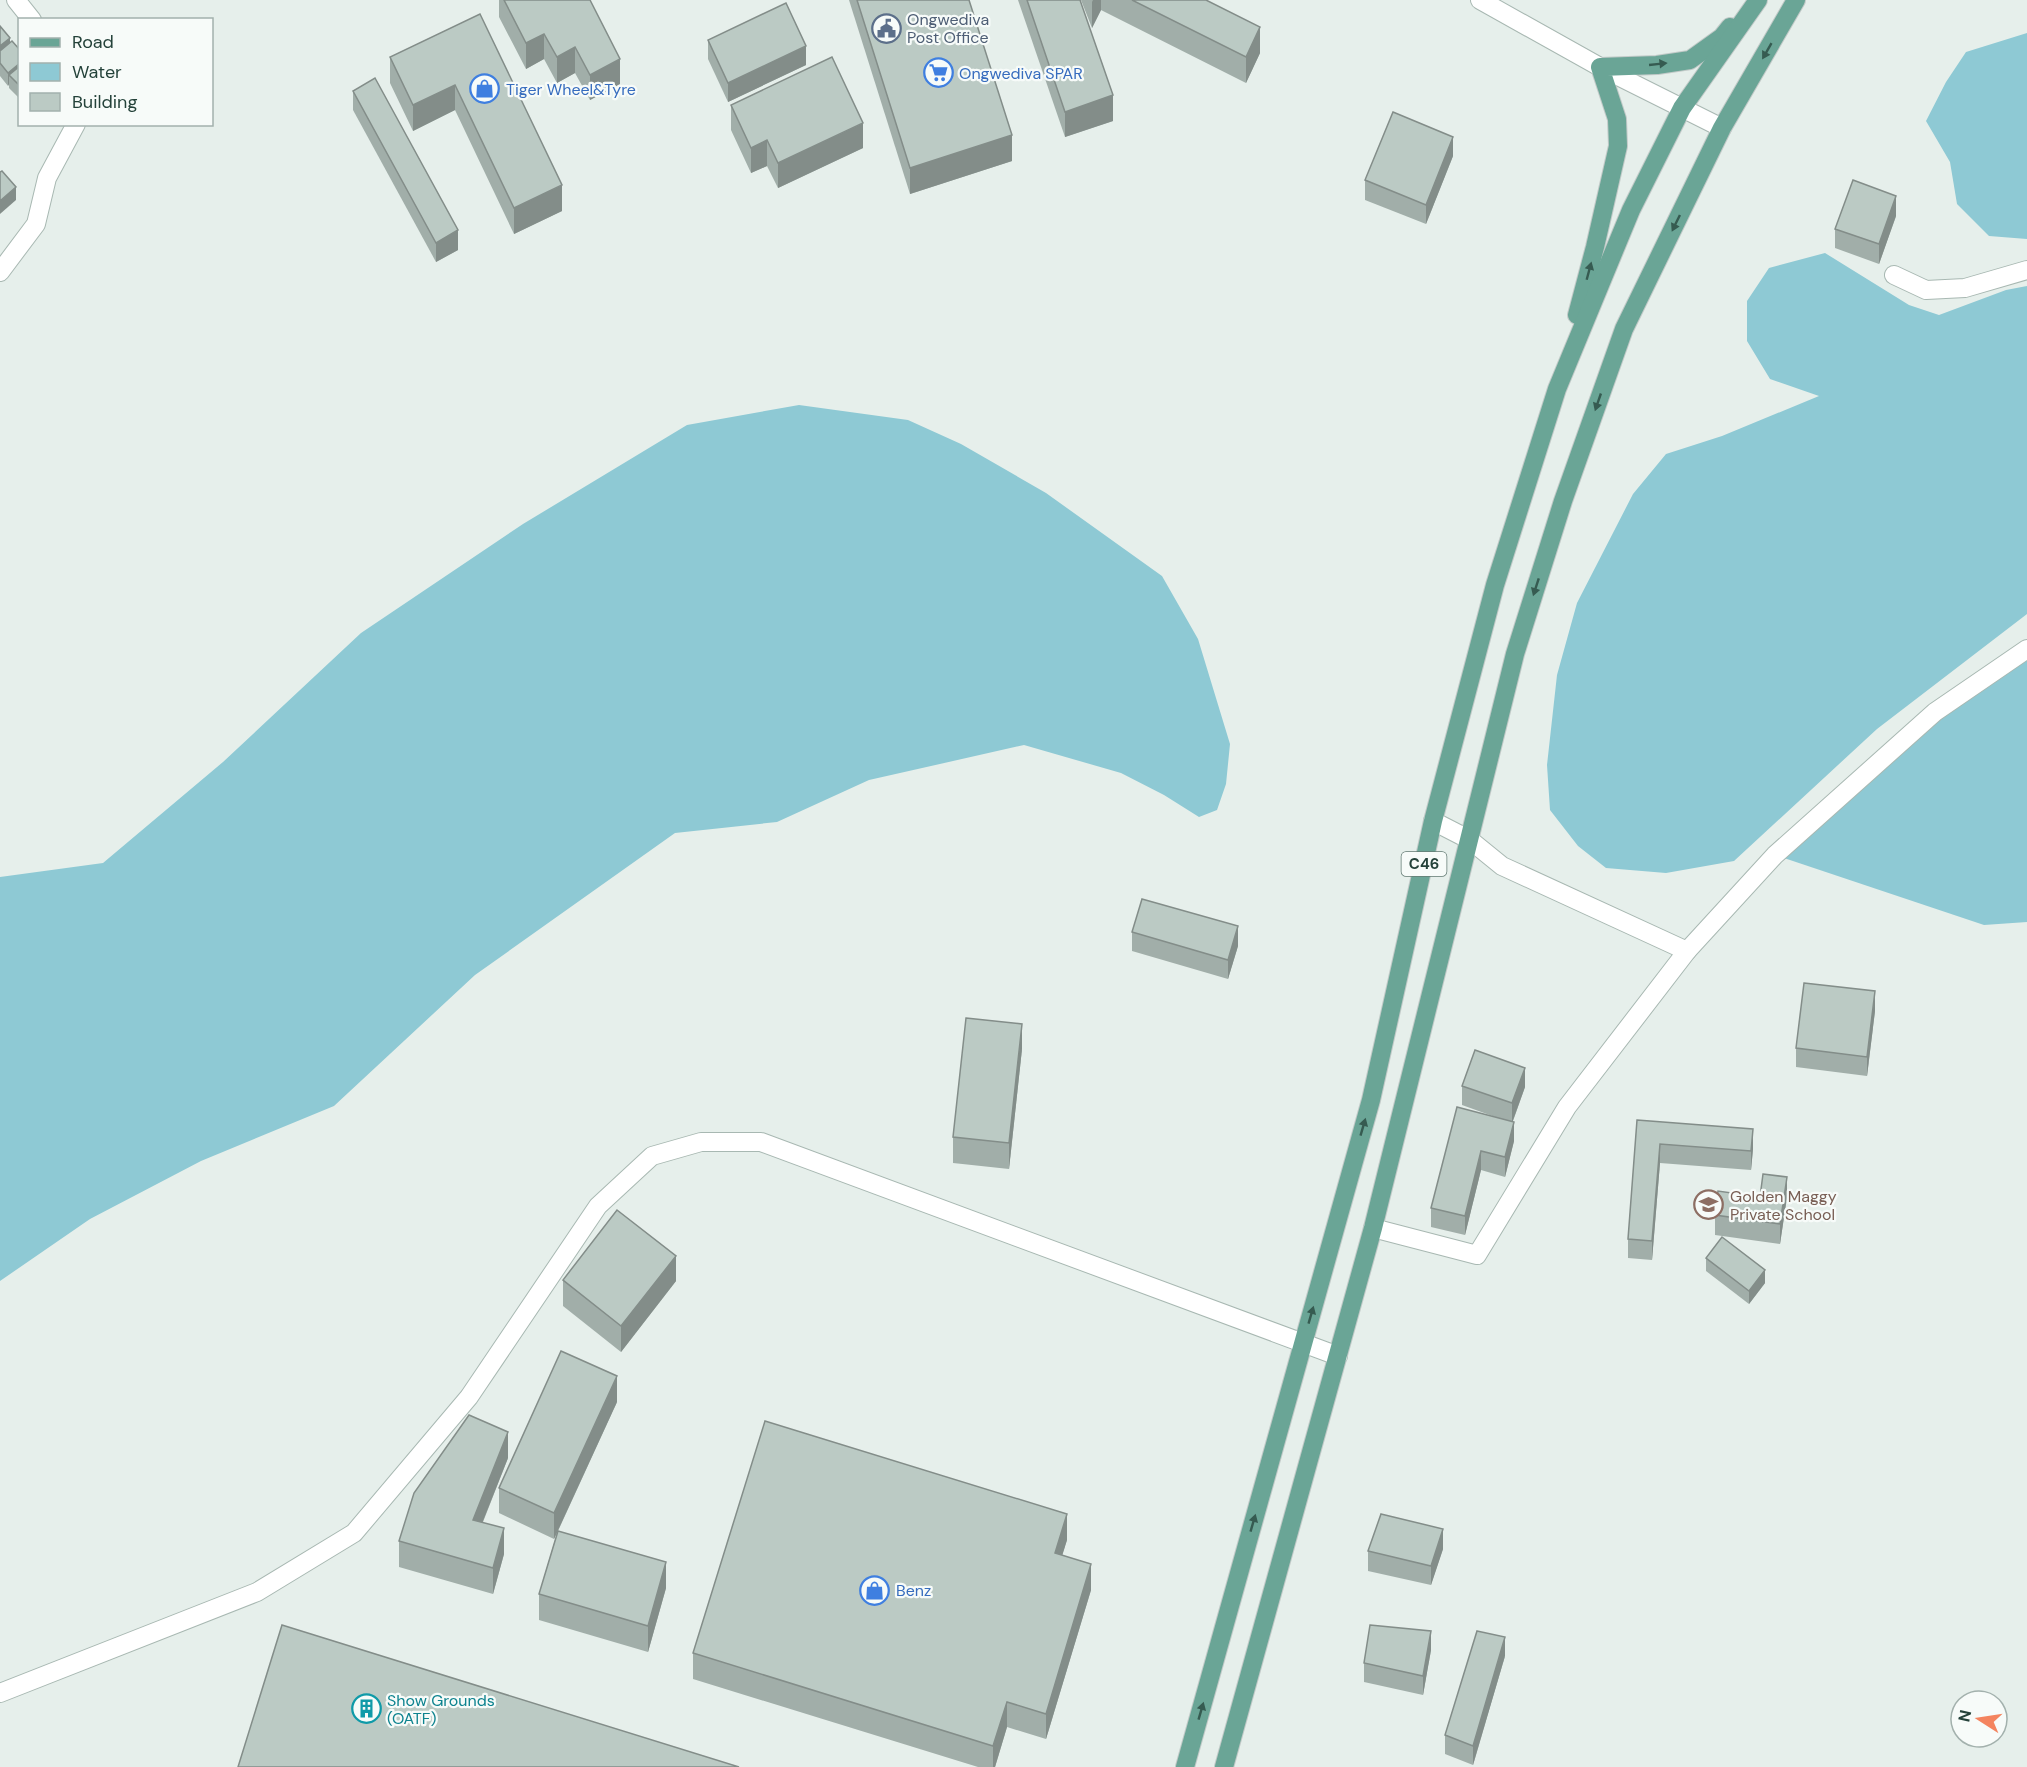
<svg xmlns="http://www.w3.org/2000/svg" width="2027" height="1767" viewBox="0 0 2027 1767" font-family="'DM Sans',sans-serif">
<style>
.water{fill:#8ec9d4}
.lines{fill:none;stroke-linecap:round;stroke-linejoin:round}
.minor-casing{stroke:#a8b8b2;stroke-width:20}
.major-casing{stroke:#c2cac8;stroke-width:20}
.minor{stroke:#fff;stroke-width:18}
.major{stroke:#6aa596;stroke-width:18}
.wall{fill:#a1aea9}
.shaded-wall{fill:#838d89}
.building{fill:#bbcac4;stroke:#838d89;stroke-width:1.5}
.oneway{fill:#365b51}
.labels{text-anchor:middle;stroke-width:4.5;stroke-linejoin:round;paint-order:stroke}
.shield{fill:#f7fbf9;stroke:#637a73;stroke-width:1.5}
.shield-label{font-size:15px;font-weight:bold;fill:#24423a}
.service-label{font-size:16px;fill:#4e5e75;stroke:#f7fbf9;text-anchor:start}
.shop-label{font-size:16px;fill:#366cbe;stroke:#f7fbf9;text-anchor:start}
.education-label{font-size:16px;fill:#785e54;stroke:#f7fbf9;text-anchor:start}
.culture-label{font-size:16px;fill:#0d838f;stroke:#f7fbf9;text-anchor:start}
</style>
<rect width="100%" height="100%" fill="#e6efeb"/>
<g class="water">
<polygon points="2027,33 2027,239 1989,236 1957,204 1950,162 1926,121 1946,82 1966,52"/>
<polygon points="1825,253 1909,305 1939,315 2006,290 2027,286 2027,614 1877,729 1734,861 1666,873 1606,868 1578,846 1550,810 1547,765 1557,675 1577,603 1633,494 1666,454 1722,436 1819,396 1770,379 1747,341 1747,301 1769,268"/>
<polygon points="799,405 908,420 961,444 1046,493 1162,576 1198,639 1230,744 1226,784 1217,810 1199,817 1164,795 1121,773 1024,745 869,780 777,822 675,833 475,975 334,1106 201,1161 90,1219 0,1281 0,877 103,863 223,762 361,633 523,524 687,425"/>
<polygon points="2027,660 2027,922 1984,925 1775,855 1935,712"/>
</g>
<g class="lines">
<defs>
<g id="minor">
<polyline points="16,0 32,20"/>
<polyline points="1480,0 1600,67 1722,128"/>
<polyline points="0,272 36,224 47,178 76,124"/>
<polyline points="1894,275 1926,290 1965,288 2027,270"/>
<polyline points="1433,821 1470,840 1502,866 1687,951 1775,855 1935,712 2027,649"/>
<polyline points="1373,1228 1477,1255 1567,1107 1687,951"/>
<polyline points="0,1693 257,1592 354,1533 469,1397 598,1206 652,1156 701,1142 761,1142 1338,1356"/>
</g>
<g id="major">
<polyline points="1577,315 1595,247 1618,146 1617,119 1600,67 1657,65 1690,60 1722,37 1730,27"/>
<polyline points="1185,1767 1371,1100 1433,821 1495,585 1557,389 1631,210 1682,108 1758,0"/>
<polyline points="1224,1767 1373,1228 1515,654 1563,501 1624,329 1722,128 1796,0"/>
</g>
</defs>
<use href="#minor" class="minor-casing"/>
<use href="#major" class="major-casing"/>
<use href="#minor" class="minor"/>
<use href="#major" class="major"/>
</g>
<g class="wall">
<polygon points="499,0 590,0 620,84 590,100 575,73 557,83 544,59 526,69 499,17"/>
<polygon points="849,0 969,0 1012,161 910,194"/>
<polygon points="1018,0 1080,0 1113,121 1065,137"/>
<polygon points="1081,0 1206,0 1260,53 1246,83 1101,10 1092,28"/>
<polygon points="480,14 562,211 514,234 455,110 413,131 390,83 390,57"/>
<polygon points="0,26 10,43 20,50 20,99 9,88 9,84 8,86 0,76"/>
<polygon points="708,40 806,65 728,102 708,59"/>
<polygon points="353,91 458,250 436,262 353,110"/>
<polygon points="731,105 863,148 778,188 767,166 751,173 731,130"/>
<polygon points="1453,156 1426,224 1365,200 1365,180"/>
<polygon points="1896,216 1879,264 1835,248 1835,229"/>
<polygon points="1132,932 1238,946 1228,979 1132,951"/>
<polygon points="1875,1011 1867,1076 1796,1067 1796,1048"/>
<polygon points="1022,1049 1009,1169 953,1163 953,1137"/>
<polygon points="1462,1086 1525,1087 1513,1121 1514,1141 1505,1177 1481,1170 1465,1235 1431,1227 1431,1208 1498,1118 1462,1105"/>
<polygon points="1637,1120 1753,1149 1751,1170 1660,1163 1652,1260 1628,1258 1628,1239"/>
<polygon points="1760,1197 1787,1197 1780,1244 1715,1235 1715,1215"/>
<polygon points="1706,1258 1765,1283 1749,1304 1706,1271"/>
<polygon points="563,1280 676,1281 621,1352 563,1306"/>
<polygon points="617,1402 558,1531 666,1588 648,1652 539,1620 539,1594 557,1533 554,1539 499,1513 499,1488"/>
<polygon points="508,1458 483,1522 504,1554 493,1594 399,1567 399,1541"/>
<polygon points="1067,1540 1062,1555 1091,1590 1046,1739 1007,1727 995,1767 978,1767 693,1679 693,1653"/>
<polygon points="1443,1549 1431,1585 1368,1571 1368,1551"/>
<polygon points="1431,1650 1423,1695 1364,1682 1364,1663"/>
<polygon points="1505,1656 1473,1765 1445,1754 1445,1735"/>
</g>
<g class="shaded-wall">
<polygon points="1093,0 1101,0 1101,10 1092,28 1092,2"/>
<polygon points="1260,27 1260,53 1246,83 1246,57"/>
<polygon points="544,34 544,59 526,69 526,43"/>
<polygon points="10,38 10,51 0,59 0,46"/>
<polygon points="806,46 806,65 728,102 728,83"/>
<polygon points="575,47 575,73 557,83 557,57"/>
<polygon points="620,59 620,84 590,100 590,75"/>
<polygon points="20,63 20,76 9,75 9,84 8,86 8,73"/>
<polygon points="455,85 455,110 413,131 413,105"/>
<polygon points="1113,95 1113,121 1065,137 1065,112"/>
<polygon points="863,123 863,148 778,188 778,163"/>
<polygon points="1012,135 1012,161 910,194 910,168"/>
<polygon points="1453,137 1453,156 1426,224 1426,205"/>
<polygon points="767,140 767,166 751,173 751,148"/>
<polygon points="562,185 562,211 514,234 514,208"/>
<polygon points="16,187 16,200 0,214 0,201"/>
<polygon points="1896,196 1896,216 1879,264 1879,244"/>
<polygon points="458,230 458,250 436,262 436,243"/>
<polygon points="1238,926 1238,946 1228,979 1228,960"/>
<polygon points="1875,991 1875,1011 1867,1076 1867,1057"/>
<polygon points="1022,1024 1022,1049 1009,1169 1009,1143"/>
<polygon points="1525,1068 1525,1087 1512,1123 1512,1103"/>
<polygon points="1514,1122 1514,1141 1505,1177 1505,1157"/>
<polygon points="1753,1129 1753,1149 1751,1170 1751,1151"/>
<polygon points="1660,1144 1660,1163 1652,1260 1652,1241"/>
<polygon points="1481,1151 1481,1170 1465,1235 1465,1216"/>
<polygon points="1787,1177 1787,1197 1780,1244 1780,1224"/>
<polygon points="676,1256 676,1281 621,1352 621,1326"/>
<polygon points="1765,1270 1765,1283 1749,1304 1749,1291"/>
<polygon points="617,1376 617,1402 554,1539 554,1513"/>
<polygon points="508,1432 508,1458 473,1546 473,1520"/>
<polygon points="1067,1514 1067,1540 1055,1579 1055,1553"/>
<polygon points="504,1528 504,1554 493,1594 493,1568"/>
<polygon points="1443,1529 1443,1549 1431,1585 1431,1566"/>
<polygon points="666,1562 666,1588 648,1652 648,1626"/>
<polygon points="1091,1564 1091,1590 1046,1739 1046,1714"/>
<polygon points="1431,1631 1431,1650 1423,1695 1423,1676"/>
<polygon points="1505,1637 1505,1656 1473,1765 1473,1746"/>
<polygon points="1007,1702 1007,1727 995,1767 993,1767 993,1746"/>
</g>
<g class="building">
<polygon points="504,0 590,0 620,59 590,75 575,47 557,57 544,34 526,43"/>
<polygon points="857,0 969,0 1012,135 910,168"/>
<polygon points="1027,0 1080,0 1113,95 1065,112"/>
<polygon points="1132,0 1206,0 1260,27 1246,57"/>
<polygon points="786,3 806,46 728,83 708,40"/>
<polygon points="480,14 562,185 514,208 455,85 413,105 390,57"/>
<polygon points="0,26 10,38 0,46"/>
<polygon points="12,41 20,50 20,63 8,73 0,63 0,51"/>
<polygon points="832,57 863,123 778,163 767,140 751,148 731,105"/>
<polygon points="20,66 20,86 9,75"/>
<polygon points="375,78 458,230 436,243 353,91"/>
<polygon points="1393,112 1453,137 1426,205 1365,180"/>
<polygon points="2,171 16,187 0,201 0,172"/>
<polygon points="1853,180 1896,196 1879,244 1835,229"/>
<polygon points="1142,899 1238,926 1228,960 1132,932"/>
<polygon points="1804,983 1875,991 1867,1057 1796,1048"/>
<polygon points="966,1018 1022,1024 1009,1143 953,1137"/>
<polygon points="1475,1050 1525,1068 1512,1103 1462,1086"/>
<polygon points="1457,1107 1514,1122 1505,1157 1481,1151 1465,1216 1431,1208"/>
<polygon points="1637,1120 1753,1129 1751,1151 1660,1144 1652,1241 1628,1239"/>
<polygon points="1763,1174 1787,1177 1780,1224 1715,1215 1718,1191 1760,1197"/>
<polygon points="617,1210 676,1256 621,1326 563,1280"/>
<polygon points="1722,1237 1765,1270 1749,1291 1706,1258"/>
<polygon points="561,1351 617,1376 554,1513 499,1488"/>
<polygon points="469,1415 508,1432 473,1520 504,1528 493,1568 399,1541 414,1493"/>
<polygon points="765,1421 1067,1514 1055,1553 1091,1564 1046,1714 1007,1702 993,1746 693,1653"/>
<polygon points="1381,1514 1443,1529 1431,1566 1368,1551"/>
<polygon points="558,1531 666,1562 648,1626 539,1594"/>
<polygon points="282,1625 739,1767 238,1767"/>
<polygon points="1370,1625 1431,1631 1423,1676 1364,1663"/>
<polygon points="1477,1631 1505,1637 1473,1746 1445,1735"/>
</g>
<defs><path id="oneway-solid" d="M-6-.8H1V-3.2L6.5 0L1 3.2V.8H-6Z" transform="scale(1.5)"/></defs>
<g class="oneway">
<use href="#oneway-solid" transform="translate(1767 51) rotate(120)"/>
<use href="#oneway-solid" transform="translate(1658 64) rotate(-6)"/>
<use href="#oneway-solid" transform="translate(1676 223) rotate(116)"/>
<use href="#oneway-solid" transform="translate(1589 271) rotate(-75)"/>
<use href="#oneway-solid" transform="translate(1598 402) rotate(109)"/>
<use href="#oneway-solid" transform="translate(1536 587) rotate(108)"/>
<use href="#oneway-solid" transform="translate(1363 1127) rotate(-74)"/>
<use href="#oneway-solid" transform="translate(1311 1315) rotate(-74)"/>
<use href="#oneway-solid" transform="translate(1253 1523) rotate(-74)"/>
<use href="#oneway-solid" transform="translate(1201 1711) rotate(-74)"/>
</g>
<defs>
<symbol id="civic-ring" viewBox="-11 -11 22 22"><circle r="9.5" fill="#f7fbf9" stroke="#5c6f8a" stroke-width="1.5"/><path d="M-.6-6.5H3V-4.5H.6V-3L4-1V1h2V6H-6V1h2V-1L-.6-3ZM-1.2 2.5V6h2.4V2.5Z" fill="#5c6f8a"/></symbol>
<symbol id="supermarket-ring" viewBox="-11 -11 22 22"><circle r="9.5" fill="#f7fbf9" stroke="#3f7fe0" stroke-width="1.5"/><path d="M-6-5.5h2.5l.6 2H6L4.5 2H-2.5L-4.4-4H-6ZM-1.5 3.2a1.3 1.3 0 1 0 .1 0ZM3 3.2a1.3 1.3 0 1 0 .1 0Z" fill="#3f7fe0"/></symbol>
<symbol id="shop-ring" viewBox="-11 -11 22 22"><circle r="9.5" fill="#f7fbf9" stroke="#3f7fe0" stroke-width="1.5"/><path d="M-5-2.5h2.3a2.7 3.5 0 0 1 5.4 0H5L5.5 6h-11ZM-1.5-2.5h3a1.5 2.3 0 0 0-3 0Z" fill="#3f7fe0"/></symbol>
<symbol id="school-ring" viewBox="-11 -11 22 22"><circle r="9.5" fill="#f7fbf9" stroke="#8d6e63" stroke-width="1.5"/><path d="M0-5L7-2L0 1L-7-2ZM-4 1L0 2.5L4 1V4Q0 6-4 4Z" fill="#8d6e63"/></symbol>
<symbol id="building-ring" viewBox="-11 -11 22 22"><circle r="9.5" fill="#f7fbf9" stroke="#0f9aa8" stroke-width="1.5"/><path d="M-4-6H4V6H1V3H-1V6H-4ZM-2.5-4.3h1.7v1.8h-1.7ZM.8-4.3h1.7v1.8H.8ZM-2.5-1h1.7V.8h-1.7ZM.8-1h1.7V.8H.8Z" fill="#0f9aa8"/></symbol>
</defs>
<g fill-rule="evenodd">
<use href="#civic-ring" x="870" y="12" width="33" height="33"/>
<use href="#supermarket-ring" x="922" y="56" width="33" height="33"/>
<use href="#shop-ring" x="468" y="72" width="33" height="33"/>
<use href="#school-ring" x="1692" y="1188" width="33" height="33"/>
<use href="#shop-ring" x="858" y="1574" width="33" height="33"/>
<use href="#building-ring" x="350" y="1692" width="33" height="33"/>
</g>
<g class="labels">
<rect class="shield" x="1401.5" y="852" width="45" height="24" rx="4.5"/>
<g class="shield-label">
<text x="1424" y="869">C46</text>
</g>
<g class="service-label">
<text x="907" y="25">Ongwediva<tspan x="907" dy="18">Post Office</tspan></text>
</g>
<g class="shop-label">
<text x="959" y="79">Ongwediva SPAR</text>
<text x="506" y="95">Tiger Wheel&amp;Tyre</text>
<text x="896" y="1596">Benz</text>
</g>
<g class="education-label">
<text x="1730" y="1202">Golden Maggy<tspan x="1730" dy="18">Private School</tspan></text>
</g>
<g class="culture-label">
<text x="387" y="1706">Show Grounds<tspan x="387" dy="18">(OATF)</tspan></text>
</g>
</g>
<rect x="18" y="18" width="195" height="108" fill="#f7fbf9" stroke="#a3b1ad" stroke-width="1.5"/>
<rect x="30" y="38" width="30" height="9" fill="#6aa596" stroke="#a3b1ad" stroke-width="1.5"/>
<text x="72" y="48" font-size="18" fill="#24423a">Road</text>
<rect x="30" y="63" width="30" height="18" fill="#8ec9d4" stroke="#a3b1ad" stroke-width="1.5"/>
<text x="72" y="78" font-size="18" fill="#24423a">Water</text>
<rect x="30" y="93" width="30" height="18" fill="#bbcac4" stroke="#a3b1ad" stroke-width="1.5"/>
<text x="72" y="108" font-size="18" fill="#24423a">Building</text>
<g transform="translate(1979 1719) rotate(282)"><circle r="28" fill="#f7fbf9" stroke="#a3b1ad" stroke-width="1.5"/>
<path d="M0-4.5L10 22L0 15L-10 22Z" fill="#f4845f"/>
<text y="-9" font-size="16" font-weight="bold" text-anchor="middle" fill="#24423a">N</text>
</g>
</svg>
